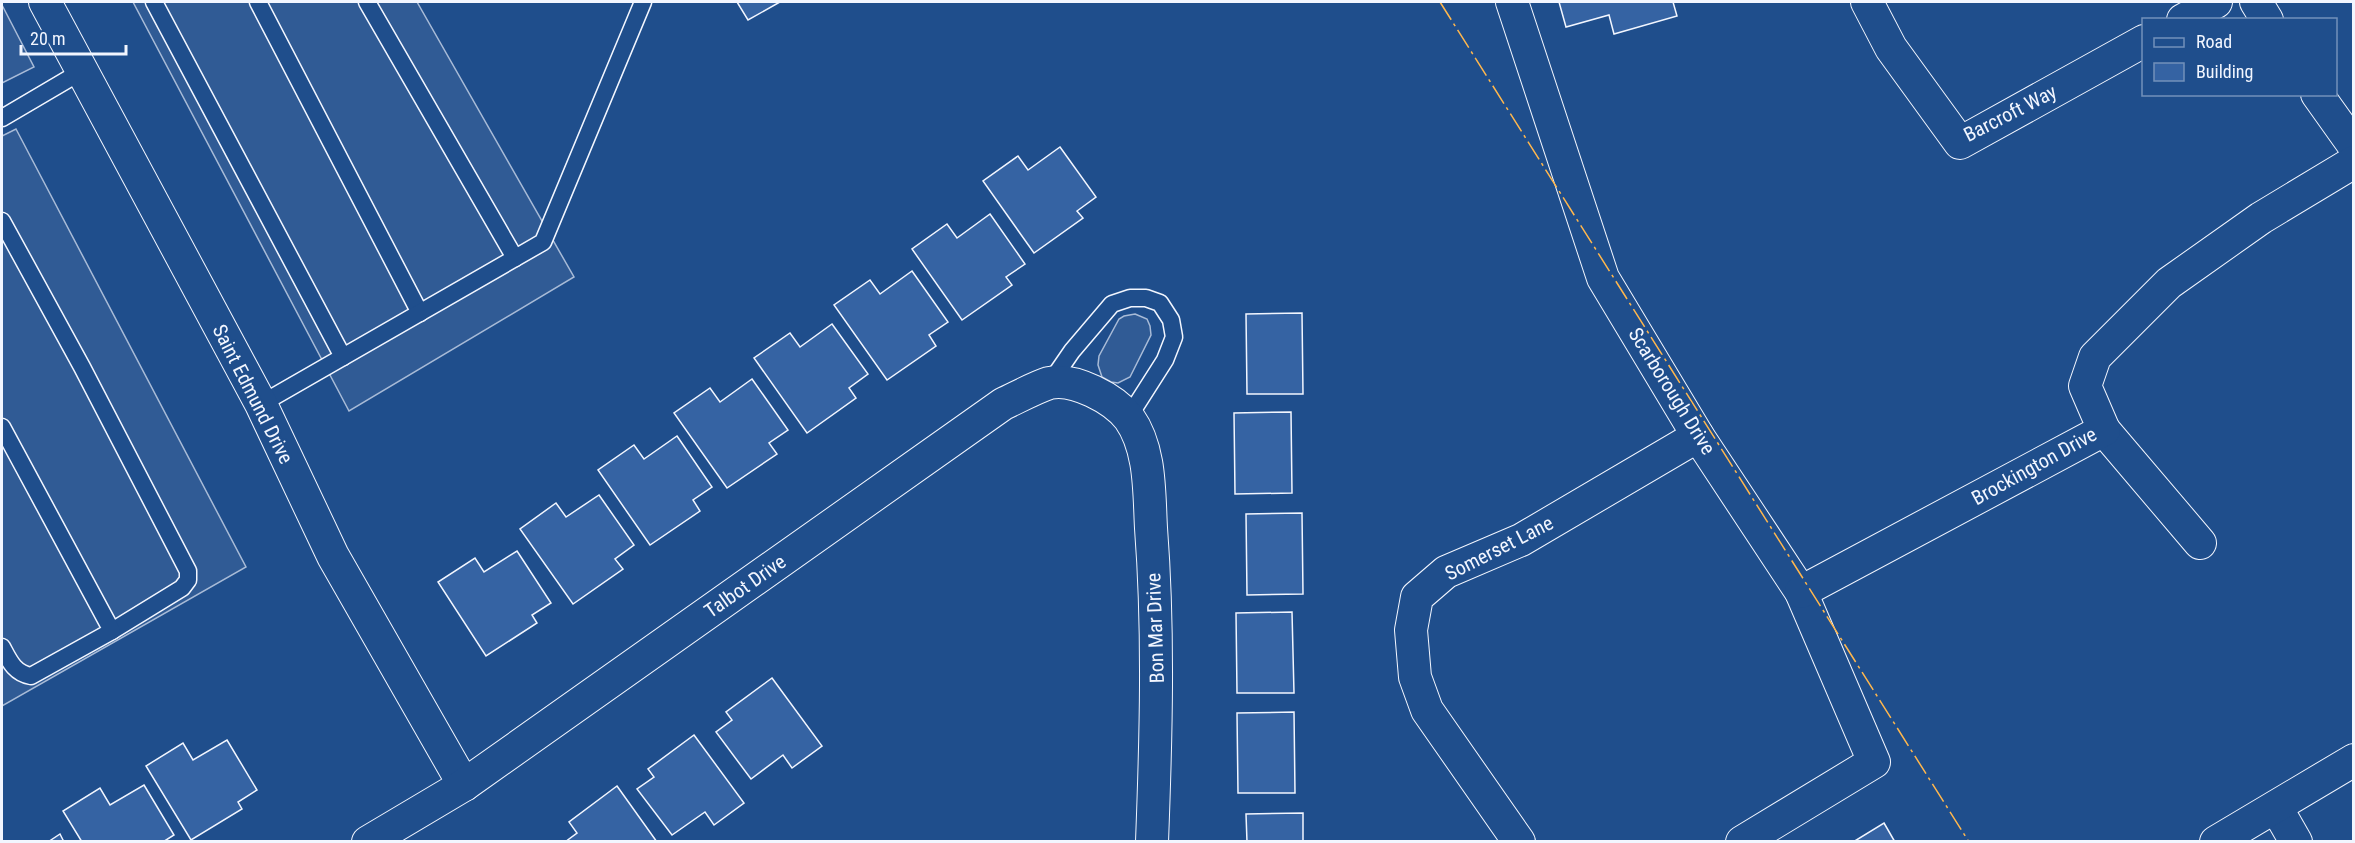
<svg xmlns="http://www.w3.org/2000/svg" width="2355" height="843" viewBox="0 0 2355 843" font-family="'Roboto Condensed',sans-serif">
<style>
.built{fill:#305b95;stroke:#a8bbd7;stroke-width:1.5}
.building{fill:#3563a3;stroke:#f2f6ff;stroke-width:1.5}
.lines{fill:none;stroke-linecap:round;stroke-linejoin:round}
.lane-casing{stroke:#f2f6ff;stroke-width:19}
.street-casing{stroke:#f2f6ff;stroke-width:34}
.lane{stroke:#1f4e8c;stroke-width:16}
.street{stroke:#1f4e8c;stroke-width:32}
.power{stroke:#ffb74d;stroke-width:1.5;stroke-dasharray:21 4.5 3 4.5;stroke-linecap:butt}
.labels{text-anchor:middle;stroke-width:4.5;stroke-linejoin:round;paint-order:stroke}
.street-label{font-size:20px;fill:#f2f6ff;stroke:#1f4e8c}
</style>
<rect width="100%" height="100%" fill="#1f4e8c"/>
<g class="built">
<polygon points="133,2 417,2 574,277 349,411"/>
<polygon points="2,5 34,67 2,83"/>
<polygon points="16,129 246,567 2,706 2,136"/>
<polygon points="1135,314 1147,319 1150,326 1151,335 1130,377 1118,383 1111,382 1102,377 1098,365 1099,356 1119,319 1124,316"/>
</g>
<g class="building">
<polygon points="737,2 780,2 748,20"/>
<polygon points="1559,2 1673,2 1677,16 1614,34 1609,15 1566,27"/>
<polygon points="1060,147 1096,197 1077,211 1083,218 1034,253 983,181 1018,156 1028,170"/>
<polygon points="990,214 1025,264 1006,277 1012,285 962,320 912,249 947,224 957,238"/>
<polygon points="912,271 948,322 929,335 936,346 887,380 834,305 870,280 880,294"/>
<polygon points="1302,313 1303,394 1247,394 1246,314"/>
<polygon points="832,324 868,374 849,388 856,398 807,433 754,358 790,333 800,347"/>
<polygon points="752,379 788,430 769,443 777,454 727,488 674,413 710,388 720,402"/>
<polygon points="1291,412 1292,493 1235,494 1234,413"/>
<polygon points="677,436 712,487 693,500 700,511 650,545 598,470 634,445 644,459"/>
<polygon points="599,495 634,545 615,559 623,569 573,604 520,529 556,503 566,517"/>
<polygon points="1302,513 1303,594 1247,595 1246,514"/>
<polygon points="517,551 551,603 532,615 537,623 486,656 438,582 475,558 484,572"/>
<polygon points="1292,612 1294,693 1237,693 1236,613"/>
<polygon points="772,678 822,746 792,768 783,755 751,779 716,732 732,720 726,712"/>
<polygon points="1294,712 1295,793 1238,793 1237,713"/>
<polygon points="694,735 744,803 714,825 705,812 672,835 637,789 654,777 648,769"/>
<polygon points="227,740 257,790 238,802 242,809 191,840 146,766 183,743 193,760"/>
<polygon points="144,785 174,835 163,842 82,842 63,811 100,788 110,805"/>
<polygon points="617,786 657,842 565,842 577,833 569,822"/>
<polygon points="1303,813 1303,842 1247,842 1246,814"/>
<polygon points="1884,823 1895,842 1853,842"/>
<polygon points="60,834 64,842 48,842"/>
</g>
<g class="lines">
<defs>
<g id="lane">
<polyline points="154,2 343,357"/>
<polyline points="258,2 420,313"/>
<polyline points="367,2 515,258"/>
<polyline points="2,118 82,71"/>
<polyline points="2,221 82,367 188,571 188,580 182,588 112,631"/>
<polyline points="1050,383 1072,351 1112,304 1130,298 1146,298 1160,303 1171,320 1174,337 1165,360 1128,418"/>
<polyline points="261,404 543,242 643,2"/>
<path d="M2,427L112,631L31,676C14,673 9,660 2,647"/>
</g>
<g id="street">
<polyline points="45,2 261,404 333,556 464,785"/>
<polyline points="1512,2 1603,278 1698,436 1801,592 1874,762 1742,842"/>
<polyline points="1867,2 1891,48 1960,143 2144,41"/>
<polyline points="2256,2 2267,20"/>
<polyline points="2183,20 2216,2"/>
<polyline points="2317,94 2354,146"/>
<polyline points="2104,430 2200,543"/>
<polyline points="1801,592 2104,430 2085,386 2095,357 2169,283 2261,218 2354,162"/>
<polyline points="2276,807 2296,842"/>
<path d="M368,842L464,785L1003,404C1018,397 1034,388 1049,383C1074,377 1114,399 1129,418C1151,449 1149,492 1151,528C1159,633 1156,737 1152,842"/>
<polyline points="1519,842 1427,710 1415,677 1411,630 1417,597 1446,572 1521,540 1698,436"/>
<polyline points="2216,842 2354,760"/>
</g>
</defs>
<use href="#lane" class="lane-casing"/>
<use href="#street" class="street-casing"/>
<use href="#lane" class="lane"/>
<use href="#street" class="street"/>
<polyline class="power" points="1440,2 1969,842"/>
</g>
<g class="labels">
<g class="street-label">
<text transform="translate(2010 113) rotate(-27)" y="7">Barcroft Way</text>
<text transform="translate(1672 391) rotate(58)" y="7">Scarborough Drive</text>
<text transform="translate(253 394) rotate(63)" y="7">Saint Edmund Drive</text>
<text transform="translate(2034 466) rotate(-29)" y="7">Brockington Drive</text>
<text transform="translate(1499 548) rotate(-27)" y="7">Somerset Lane</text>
<text transform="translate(745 586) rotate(-35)" y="7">Talbot Drive</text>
<text transform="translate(1155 628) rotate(-92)" y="7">Bon Mar Drive</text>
</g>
</g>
<rect width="2355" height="843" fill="none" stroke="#f2f6ff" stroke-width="6"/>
<rect x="2142" y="18" width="195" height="78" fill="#1f4e8c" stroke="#7391ba" stroke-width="1.5"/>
<rect x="2154" y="38" width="30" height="9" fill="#1f4e8c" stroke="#7391ba" stroke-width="1.5"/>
<text x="2196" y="48" font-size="18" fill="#f2f6ff">Road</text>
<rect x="2154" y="63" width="30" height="18" fill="#3563a3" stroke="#7391ba" stroke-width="1.5"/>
<text x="2196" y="78" font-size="18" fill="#f2f6ff">Building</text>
<path d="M21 45v9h105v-9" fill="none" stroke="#f2f6ff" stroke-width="3"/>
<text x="30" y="45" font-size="18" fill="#f2f6ff" stroke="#1f4e8c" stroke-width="4.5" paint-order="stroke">20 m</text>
</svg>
